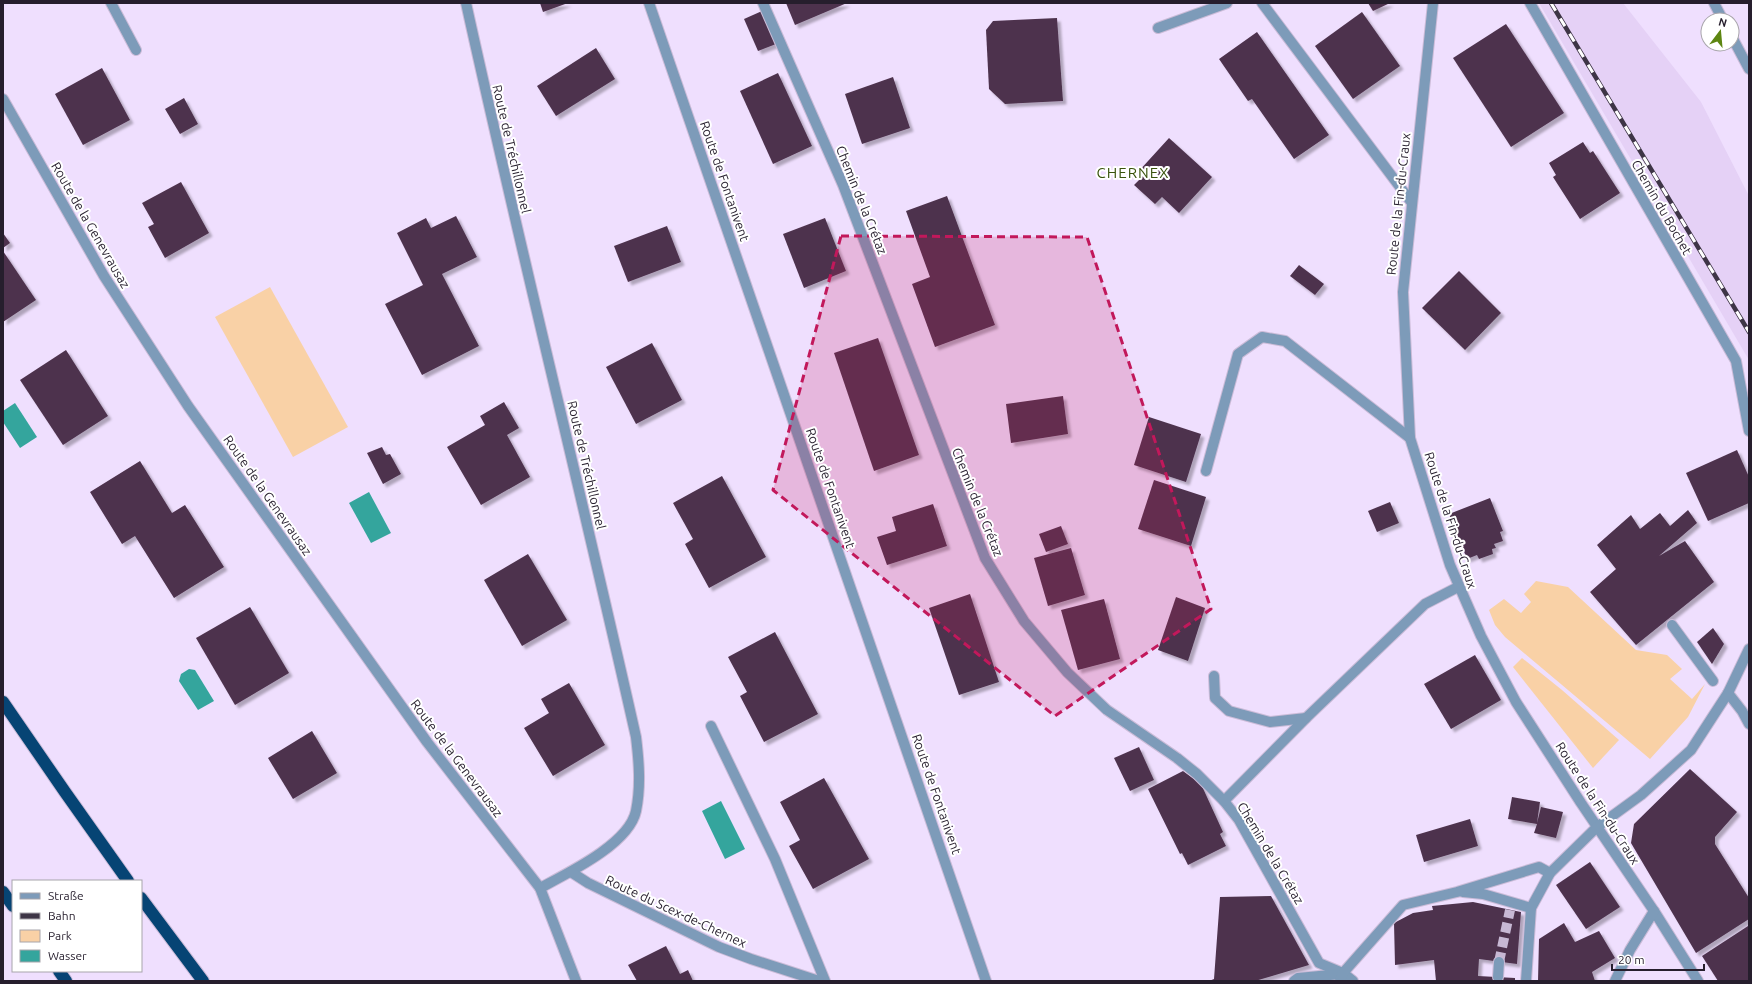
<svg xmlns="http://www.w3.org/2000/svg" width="1752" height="984" viewBox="0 0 1752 984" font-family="Ubuntu,sans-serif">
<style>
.built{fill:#e5d1f6}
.green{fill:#f9d1a6}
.water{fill:#34a59d}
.building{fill:#4e334d;filter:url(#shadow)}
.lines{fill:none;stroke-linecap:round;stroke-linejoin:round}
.minor-tunnel{stroke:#c7b8d4;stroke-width:10;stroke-dasharray:10 5;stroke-linecap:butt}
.minor-casing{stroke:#cbbcd8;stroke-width:12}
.highway-casing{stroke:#cbbcd8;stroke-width:14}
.minor{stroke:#7d9bb9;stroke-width:10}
.highway{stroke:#064474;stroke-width:12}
.rail-casing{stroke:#3e3546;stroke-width:4.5}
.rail{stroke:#fff;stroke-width:3;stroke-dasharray:9;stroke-linecap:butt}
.marked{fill:#c2185b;fill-opacity:0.2;stroke:#c2185b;stroke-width:3;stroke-dasharray:8 5;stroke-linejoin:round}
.labels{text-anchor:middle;stroke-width:4;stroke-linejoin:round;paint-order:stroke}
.street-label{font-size:13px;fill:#261e2d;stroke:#fff}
.quarter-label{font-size:15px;letter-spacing:1px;fill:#39530c;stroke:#fff}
</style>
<defs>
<filter id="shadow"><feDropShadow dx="3.5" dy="3.5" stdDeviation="1" flood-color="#0004"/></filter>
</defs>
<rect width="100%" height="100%" fill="#efdffe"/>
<polygon class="built" points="1539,3 1623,3 1701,102 1749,196 1749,360"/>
<g class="green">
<polygon points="270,287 348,427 293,457 215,317"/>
<polygon points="1536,581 1568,587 1636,650 1667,655 1682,669 1670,679 1692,699 1705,684 1688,717 1650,759 1505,637 1495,625 1489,610 1504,599 1521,613 1531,602 1524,594"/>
<polygon points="1522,658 1562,690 1619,740 1593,768 1513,667"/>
</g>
<g class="water">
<polygon points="15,403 37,437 20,448 3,422 3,411"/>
<polygon points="369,492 391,533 371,543 349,503"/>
<polygon points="189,669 195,670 214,701 198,710 179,681 181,674"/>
<polygon points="721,801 745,849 725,859 702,811"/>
</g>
<g class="building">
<polygon points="540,3 568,3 543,12"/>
<polygon points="786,3 847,3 795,25"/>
<polygon points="1368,3 1390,3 1373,11"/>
<polygon points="762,11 776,44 758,51 744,19"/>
<polygon points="1362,12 1400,66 1353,99 1315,46"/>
<polygon points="1057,18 1063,101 1005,104 989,89 986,30 993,21"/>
<polygon points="1506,24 1564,113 1511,147 1453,58"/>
<polygon points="1257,32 1329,135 1294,159 1252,99 1248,101 1219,59"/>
<polygon points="596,48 615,79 556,116 537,86"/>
<polygon points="102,68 130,120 83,145 55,94"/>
<polygon points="778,73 812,146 773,164 740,91"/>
<polygon points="893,77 910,128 862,144 845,94"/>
<polygon points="184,98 198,124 180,134 165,109"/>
<polygon points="1169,138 1212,177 1179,213 1162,197 1155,204 1134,185 1143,176 1138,172"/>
<polygon points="1583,142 1590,153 1593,151 1620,193 1580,219 1553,177 1556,175 1549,163"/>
<polygon points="181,182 209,233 165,258 148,227 154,224 142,203"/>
<polygon points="947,196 995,325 935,347 912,284 930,277 906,211"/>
<polygon points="456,216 477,257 442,274 479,346 422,375 385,304 423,285 397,233 426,218 431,228"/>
<polygon points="825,218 846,271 804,288 783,234"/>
<polygon points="667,226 681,262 628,282 614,246"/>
<polygon points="3,233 10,243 3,248"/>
<polygon points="3,251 36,300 3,322"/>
<polygon points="1299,265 1324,284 1315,295 1290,276"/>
<polygon points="1459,271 1501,313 1465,350 1422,308"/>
<polygon points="878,338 919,455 874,471 834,353"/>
<polygon points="652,343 682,400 636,424 606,367"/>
<polygon points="66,350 108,416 63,445 20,380"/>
<polygon points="1063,396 1068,434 1011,443 1006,404"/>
<polygon points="504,402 519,428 507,435 530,477 481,505 447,447 485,425 480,416"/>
<polygon points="1149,417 1201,434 1186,482 1134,465"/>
<polygon points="382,447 386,455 390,454 401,474 383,484 367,453"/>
<polygon points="1737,450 1749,477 1749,503 1708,521 1686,473"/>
<polygon points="140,461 172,513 185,505 224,567 174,598 135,536 122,544 90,492"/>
<polygon points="722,476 766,557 709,588 685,544 693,539 673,503"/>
<polygon points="1154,480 1206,497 1191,546 1138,529"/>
<polygon points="1490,498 1503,531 1500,532 1503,541 1494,544 1496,548 1492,549 1493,554 1479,559 1477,555 1467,559 1449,514"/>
<polygon points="1390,502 1399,523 1377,532 1368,511"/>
<polygon points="933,504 947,546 887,565 877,537 896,531 892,517"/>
<polygon points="1688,510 1697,523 1659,556 1685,541 1714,582 1636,645 1590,592 1616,569 1597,545 1631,515 1640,529 1660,513 1670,526"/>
<polygon points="1061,526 1068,544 1046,552 1039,534"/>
<polygon points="1071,548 1085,595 1048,606 1034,558"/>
<polygon points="528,554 567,620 522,646 484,580"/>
<polygon points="970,594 999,682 959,695 929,608"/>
<polygon points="1176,597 1205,608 1188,661 1158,650"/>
<polygon points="1104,599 1120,659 1078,670 1061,610"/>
<polygon points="250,607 289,673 235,705 196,638"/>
<polygon points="1713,628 1724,644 1712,664 1697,642"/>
<polygon points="775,632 818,714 764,742 740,696 747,692 728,657"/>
<polygon points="1475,655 1501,700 1451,729 1424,684"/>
<polygon points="569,683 605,745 553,776 524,728 549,713 541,699"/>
<polygon points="312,731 337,773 293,799 268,758"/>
<polygon points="1139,747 1154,780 1130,791 1114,758"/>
<polygon points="1690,769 1737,812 1715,837 1715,844 1749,898 1749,919 1696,953 1631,843 1634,824"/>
<polygon points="1183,771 1201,784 1223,832 1220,834 1226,846 1188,865 1182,853 1180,854 1148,789"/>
<polygon points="824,778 869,859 813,889 789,846 800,840 780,802"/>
<polygon points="1512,797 1540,802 1537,823 1541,807 1563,812 1556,838 1534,833 1537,824 1508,819"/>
<polygon points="1470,819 1478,846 1424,862 1416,835"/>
<polygon points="1590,862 1620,907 1586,929 1556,885"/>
<polygon points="1271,896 1309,965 1255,981 1209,981 1214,979 1220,897"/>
<polygon points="1473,902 1521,912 1517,964 1479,959 1478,976 1515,978 1515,981 1436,981 1434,960 1395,965 1394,923 1413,913 1433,910 1432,906"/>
<polygon points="1564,923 1575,942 1599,931 1615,958 1592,972 1595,981 1538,981 1539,939"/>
<polygon points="1748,926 1749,981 1718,981 1702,956"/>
<polygon points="666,946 680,974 688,970 693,981 637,981 628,965"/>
</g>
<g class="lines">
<polyline class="minor-tunnel" points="1499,962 1510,910"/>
<defs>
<g id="minor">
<polyline points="111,3 136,50"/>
<path d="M466,3C520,248 581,492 636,737C639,762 641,786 636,811C629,844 568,873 540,888"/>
<polyline points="649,3 986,981"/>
<polyline points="763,3 843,185 985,558 1024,621 1067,672 1107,710 1177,758 1197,774 1224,801 1239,820 1319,963 1343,973 1353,981"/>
<polyline points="1262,3 1412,203"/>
<polyline points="1433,3 1403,292 1410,438 1450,565 1481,636 1516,702 1581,803 1654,911 1698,981"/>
<polyline points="1530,3 1736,361 1749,431"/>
<polyline points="1714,3 1723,20"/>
<polyline points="1158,28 1227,3"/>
<polyline points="1732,37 1749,69"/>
<polyline points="3,99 104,276 188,406 427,742 540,888 576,981"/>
<polyline points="1206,471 1238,354 1262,337 1285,341 1410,438"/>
<polyline points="1672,625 1713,681"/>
<polyline points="1214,676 1215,698 1229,711 1270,722 1306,718"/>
<polyline points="1728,693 1742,711 1749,724"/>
<polyline points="711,726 775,859 825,981"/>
<polyline points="1224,801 1306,718 1425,604 1458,587"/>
<polyline points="571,872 588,883 719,947 751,959 819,981"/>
<polyline points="1463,892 1483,894 1531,908"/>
<polyline points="1498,977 1499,962"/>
<polyline points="1294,981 1298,978 1341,974"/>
<polyline points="1340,981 1343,973 1403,905 1457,892 1539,867 1550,873"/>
<polyline points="1526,981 1531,908 1550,873 1597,827 1641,795 1691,750 1728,693 1749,649"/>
<polyline points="1615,981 1630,950 1654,911"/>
</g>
<g id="highway">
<polyline points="3,702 65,792 128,881"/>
<polyline points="3,892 13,906"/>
<polyline points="141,898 203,981"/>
<polyline points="59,971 66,981"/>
</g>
</defs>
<use href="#minor" class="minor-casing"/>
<use href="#highway" class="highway-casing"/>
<use href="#minor" class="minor"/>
<use href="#highway" class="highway"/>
<defs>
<polyline id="rail" points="1551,3 1749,332"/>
</defs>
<use href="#rail" class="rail-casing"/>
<use href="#rail" class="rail"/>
</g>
<path class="marked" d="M841,236L1087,237L1211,609L1055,716L773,490Z"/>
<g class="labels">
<g class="street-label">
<text transform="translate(512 149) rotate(77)" y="5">Route de Tréchillonnel</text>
<text transform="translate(725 181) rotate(71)" y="5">Route de Fontanivent</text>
<text transform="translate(862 200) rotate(68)" y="5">Chemin de la Crétaz</text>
<text transform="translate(1398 204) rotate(-84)" y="5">Route de la Fin-du-Craux</text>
<text transform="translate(1662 207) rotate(60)" y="5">Chemin du Bochet</text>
<text transform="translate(91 225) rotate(60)" y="5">Route de la Genevrausaz</text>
<text transform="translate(587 465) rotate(77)" y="5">Route de Tréchillonnel</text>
<text transform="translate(831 488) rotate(71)" y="5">Route de Fontanivent</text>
<text transform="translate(268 495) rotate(55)" y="5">Route de la Genevrausaz</text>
<text transform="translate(978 502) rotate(68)" y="5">Chemin de la Crétaz</text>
<text transform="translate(1451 520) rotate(72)" y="5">Route de la Fin-du-Craux</text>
<text transform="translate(457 758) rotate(53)" y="5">Route de la Genevrausaz</text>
<text transform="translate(937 794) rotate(71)" y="5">Route de Fontanivent</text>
<text transform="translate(1598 803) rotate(57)" y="5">Route de la Fin-du-Craux</text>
<text transform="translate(1271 853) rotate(59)" y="5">Chemin de la Crétaz</text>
<text transform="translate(676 911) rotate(25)" y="5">Route du Scex-de-Chernex</text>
</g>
<g class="quarter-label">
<text x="1133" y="178">CHERNEX</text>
</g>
</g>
<rect width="1752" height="984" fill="none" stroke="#261e2d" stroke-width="8"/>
<rect x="12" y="880" width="130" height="92" fill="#ffffff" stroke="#a8a5ab"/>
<rect x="20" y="893" width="20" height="6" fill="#7d9bb9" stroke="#a8a5ab"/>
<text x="48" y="900" font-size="12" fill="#261e2d">Straße</text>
<rect x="20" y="913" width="20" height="6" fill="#3e3546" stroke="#a8a5ab"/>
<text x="48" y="920" font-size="12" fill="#261e2d">Bahn</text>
<rect x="20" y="930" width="20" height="12" fill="#f9d1a6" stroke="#a8a5ab"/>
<text x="48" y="940" font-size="12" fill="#261e2d">Park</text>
<rect x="20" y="950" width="20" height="12" fill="#34a59d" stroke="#a8a5ab"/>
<text x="48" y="960" font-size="12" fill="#261e2d">Wasser</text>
<g transform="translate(1720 32) rotate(16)"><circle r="19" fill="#ffffff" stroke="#a8a5ab"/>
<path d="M0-3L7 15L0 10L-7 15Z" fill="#5d8611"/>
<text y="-6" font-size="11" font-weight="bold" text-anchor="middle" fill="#261e2d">N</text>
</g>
<path d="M1612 964v6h92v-6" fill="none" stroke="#261e2d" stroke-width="2"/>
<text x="1618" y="964" font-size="12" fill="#261e2d" stroke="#ffffff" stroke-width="3" paint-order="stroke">20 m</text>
</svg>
